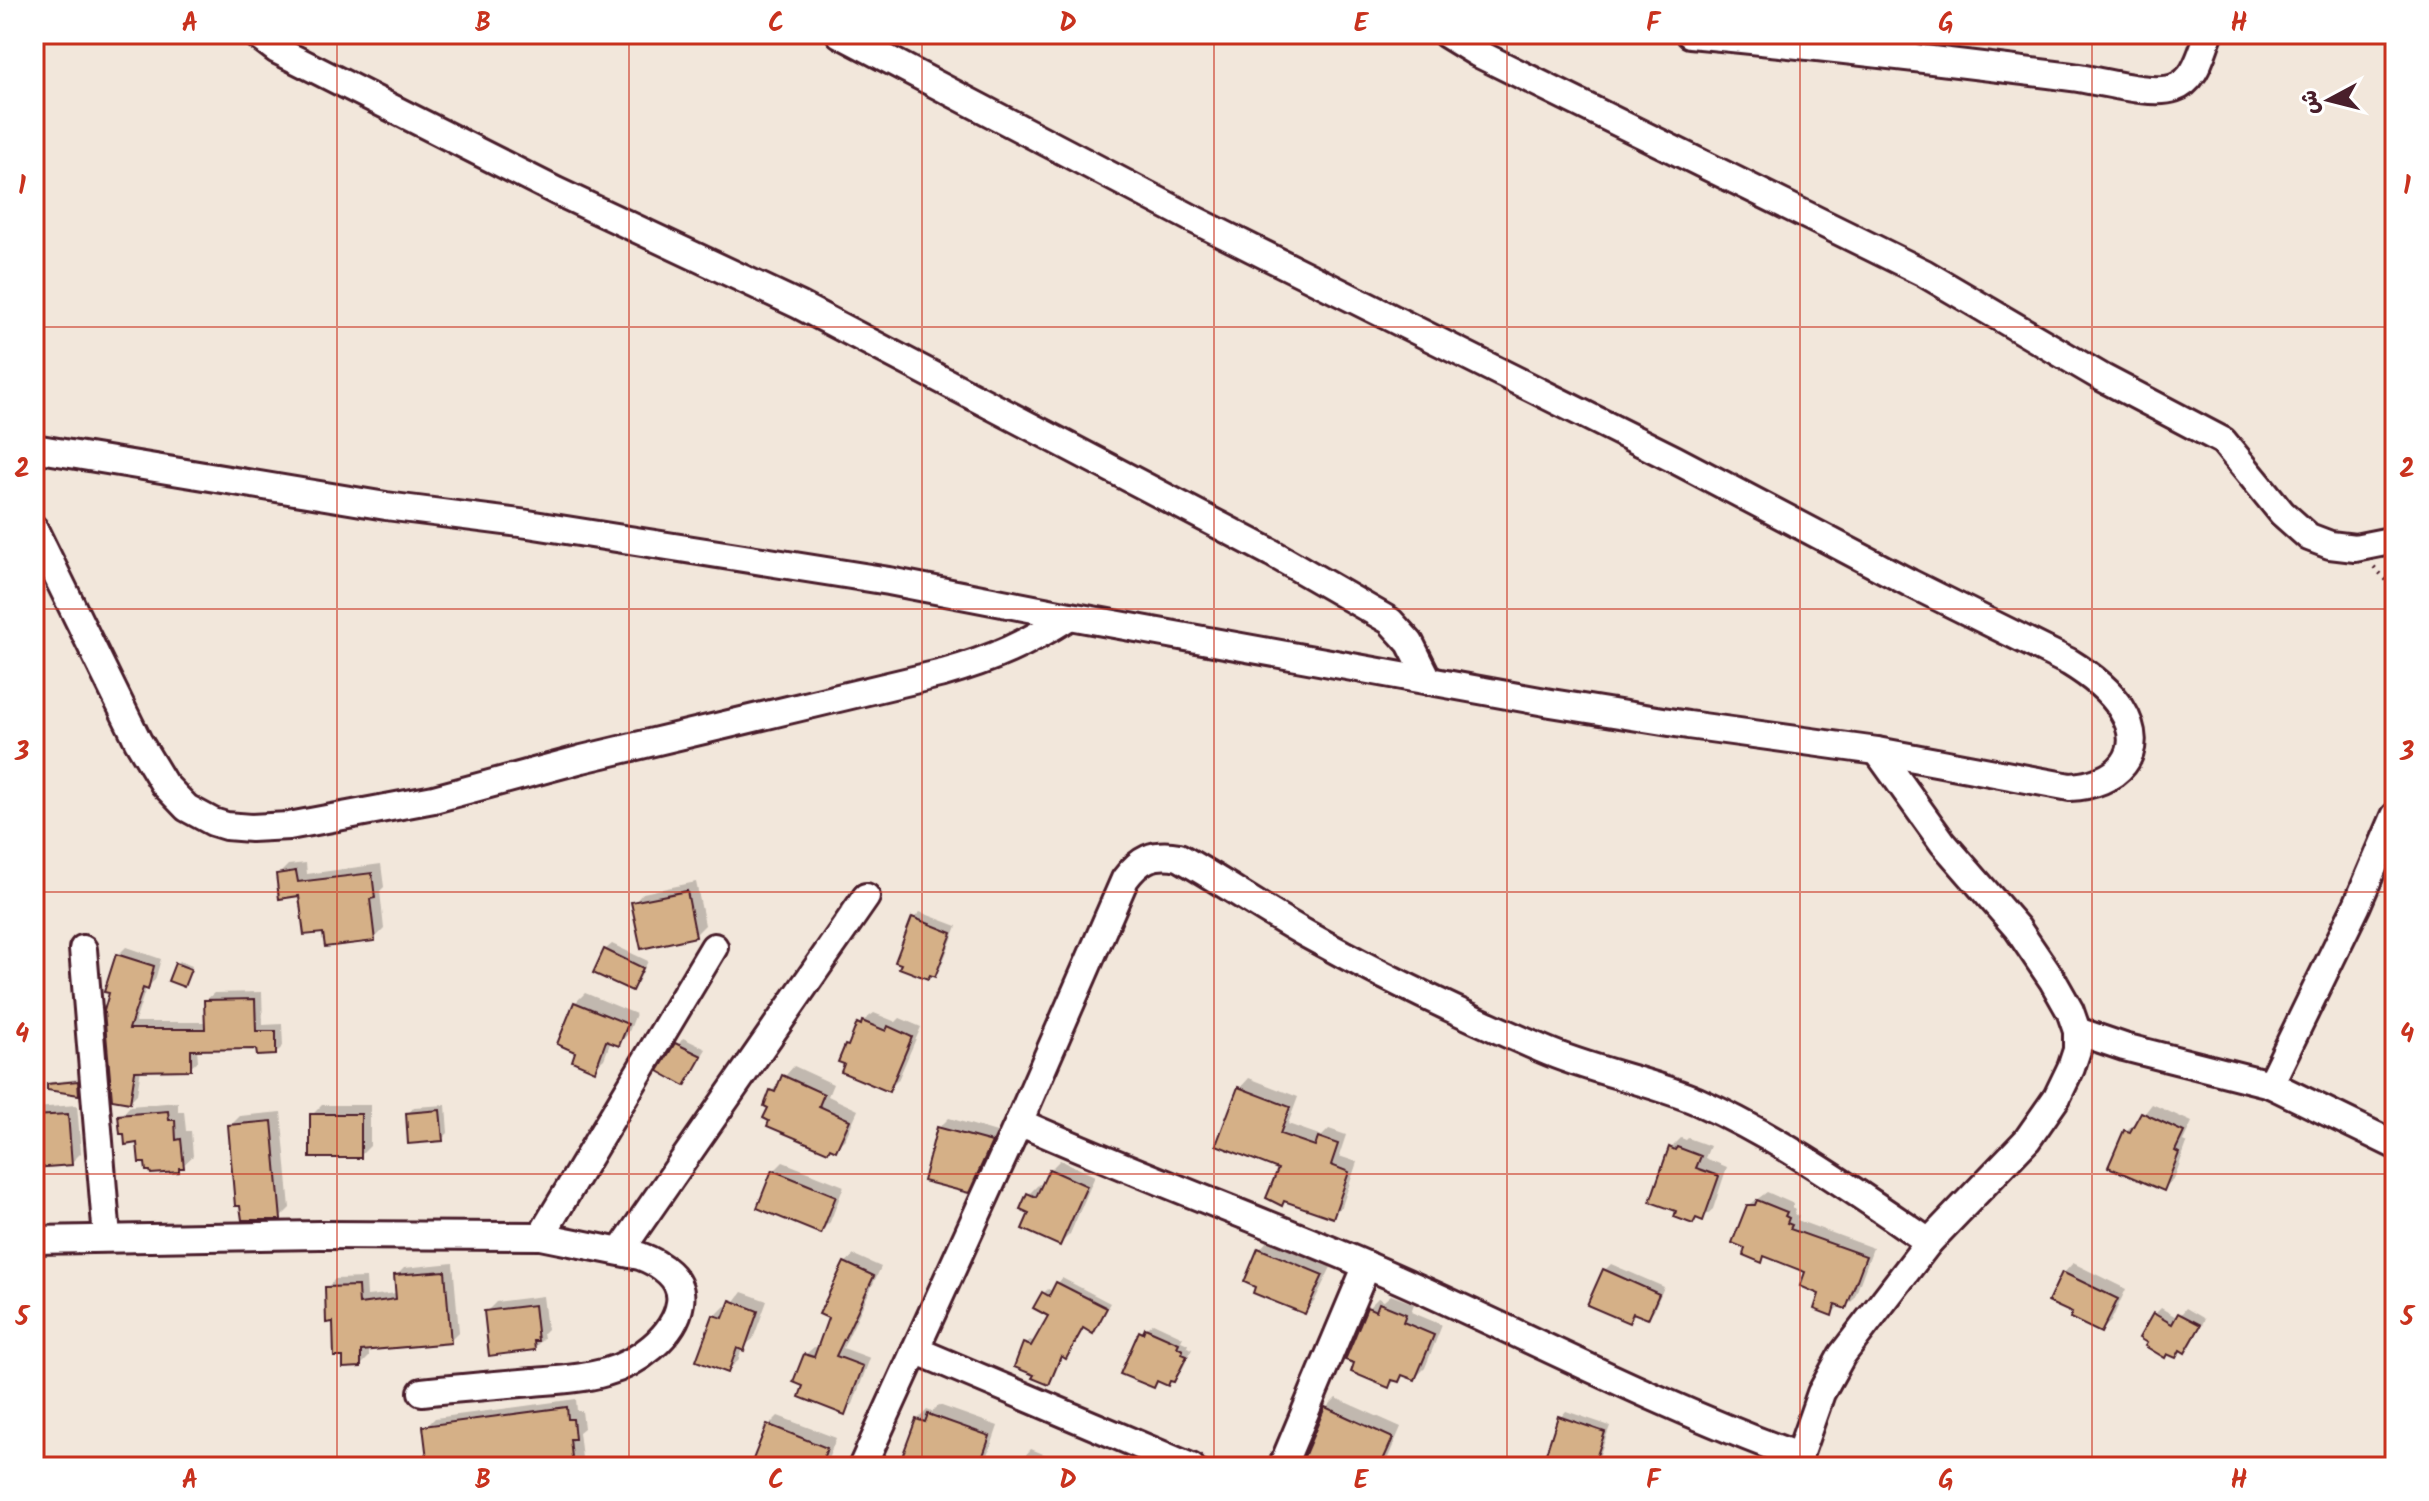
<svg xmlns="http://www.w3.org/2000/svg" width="2429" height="1501" viewBox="0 0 2429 1501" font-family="Kalam,'Playpen Sans Arabic',sans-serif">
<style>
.shadow{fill:#0003}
.building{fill:#d5b087;stroke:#4a1f2b;stroke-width:2}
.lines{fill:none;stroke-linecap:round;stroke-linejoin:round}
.street-casing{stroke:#4a1f2b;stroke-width:32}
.path{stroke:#4a1f2b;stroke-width:4;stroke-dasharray:2 6;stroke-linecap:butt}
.street{stroke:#fff;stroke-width:26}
.grid{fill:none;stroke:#c8321e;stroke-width:2;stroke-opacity:0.55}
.neatline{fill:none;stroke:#c8321e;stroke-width:3}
.grid-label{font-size:26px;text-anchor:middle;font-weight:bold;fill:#c8321e}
</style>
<rect width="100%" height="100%" fill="#f2e7db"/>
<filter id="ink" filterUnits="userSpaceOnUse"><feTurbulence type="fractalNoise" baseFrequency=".0125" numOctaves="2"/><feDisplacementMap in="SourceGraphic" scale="16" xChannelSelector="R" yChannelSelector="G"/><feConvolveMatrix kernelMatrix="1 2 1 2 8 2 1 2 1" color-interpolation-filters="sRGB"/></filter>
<g filter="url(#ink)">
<g class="shadow">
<polygon points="306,863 307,874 381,864 384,887 380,891 384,929 374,939 325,931 301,894 278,875 288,865"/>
<polygon points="696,882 705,925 695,935 634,903 643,893"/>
<polygon points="920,912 957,926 940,969 928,977 914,918"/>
<polygon points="612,944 648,961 638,982 632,989 605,950"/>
<polygon points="126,947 161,959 155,980 146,988 135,1022 207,1022 206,1000 214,993 262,992 263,1025 282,1024 283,1046 276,1053 258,1047 197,1048 198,1061 190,1068 141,1069 137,1094 130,1101 118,955"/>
<polygon points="179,961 192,966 184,984 176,964"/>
<polygon points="585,993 636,1014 628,1034 618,1044 611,1041 604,1059 594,1068 578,1050 575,1003"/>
<polygon points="874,1013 896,1022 900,1018 921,1027 898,1080 889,1089 847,1046 859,1024"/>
<polygon points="683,1038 706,1049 685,1083 661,1070"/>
<polygon points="794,1066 833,1084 828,1096 858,1110 845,1139 835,1148 772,1091"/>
<polygon points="1249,1078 1298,1097 1288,1124 1322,1136 1329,1129 1346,1135 1339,1156 1357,1162 1342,1206 1332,1216 1286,1199 1282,1203 1280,1168 1240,1088"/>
<polygon points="80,1079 81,1091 78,1093 49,1085 51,1082"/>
<polygon points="178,1102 178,1111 184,1111 186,1131 191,1131 193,1156 178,1170 139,1141 121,1116 130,1106"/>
<polygon points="2152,1104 2192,1122 2183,1141 2187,1143 2174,1179 2164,1188 2126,1131 2136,1121 2138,1122"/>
<polygon points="77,1105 81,1153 71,1163 34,1166 34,1108"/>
<polygon points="322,1105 370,1105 370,1146 360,1156 312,1115"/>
<polygon points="446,1105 448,1133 442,1139 408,1114 414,1107"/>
<polygon points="281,1112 290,1208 280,1218 242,1203 230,1126 240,1116"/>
<polygon points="949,1118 1000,1133 978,1181 968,1191 939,1128"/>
<polygon points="1681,1138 1686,1140 1688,1138 1710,1146 1705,1158 1727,1167 1713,1209 1703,1218 1698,1217 1693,1222 1678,1210 1671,1148"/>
<polygon points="1060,1160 1095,1176 1070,1234 1060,1244 1031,1212 1029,1194 1039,1184 1043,1186 1050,1170"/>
<polygon points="783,1162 844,1186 830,1222 820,1232 774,1171"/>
<polygon points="1767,1192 1794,1204 1792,1208 1796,1210 1794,1215 1799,1216 1797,1220 1873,1248 1854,1299 1846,1307 1840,1305 1831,1314 1808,1271 1767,1255 1761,1260 1748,1206"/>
<polygon points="1269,1239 1332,1265 1314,1302 1304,1312 1260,1249"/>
<polygon points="854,1255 881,1267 843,1348 870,1358 853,1404 845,1412 806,1385 805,1355 814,1347 819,1348 845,1263"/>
<polygon points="453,1263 459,1332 450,1341 369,1348 369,1357 361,1365 345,1355 327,1288 335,1279 366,1278 367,1296 397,1293 396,1276 404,1268"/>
<polygon points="2073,1263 2126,1289 2111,1321 2101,1331 2075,1312 2064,1273"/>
<polygon points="1611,1264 1664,1287 1654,1310 1648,1317 1636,1312 1628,1321 1590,1304 1605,1270"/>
<polygon points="1062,1278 1110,1303 1093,1331 1084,1327 1070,1352 1066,1357 1063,1355 1053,1378 1049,1383 1025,1344 1030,1340 1036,1342 1051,1315 1044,1293 1048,1289 1053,1291"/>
<polygon points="742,1292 767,1301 753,1339 742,1348 738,1361 728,1370 715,1316 725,1306 730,1308"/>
<polygon points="1391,1295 1414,1304 1411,1312 1442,1325 1425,1368 1415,1378 1405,1374 1388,1386 1368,1308 1378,1298 1384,1301"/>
<polygon points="543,1296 547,1329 543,1333 544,1338 534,1348 486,1312 496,1302"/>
<polygon points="2161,1308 2178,1318 2186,1308 2205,1319 2191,1345 2175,1356 2155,1314"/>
<polygon points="1153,1323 1183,1337 1181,1341 1188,1344 1187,1347 1192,1349 1180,1374 1174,1380 1159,1380 1153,1386 1141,1332"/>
<polygon points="1336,1398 1401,1427 1384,1467 1325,1467 1305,1458 1326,1408"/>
<polygon points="576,1399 577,1411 582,1411 584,1428 579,1432 582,1458 573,1467 430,1467 426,1427 435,1418"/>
<polygon points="939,1405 998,1426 984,1467 901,1467 917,1420 927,1410 932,1412"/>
<polygon points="1566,1411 1610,1426 1598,1460 1592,1467 1570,1467 1560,1418"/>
<polygon points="778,1416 836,1438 825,1467 754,1467 768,1426"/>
<polygon points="1031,1449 1075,1467 1018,1467 1022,1459"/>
</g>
<g class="building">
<polygon points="296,871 298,882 372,873 375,898 370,899 375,941 325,947 323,933 304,935 299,896 279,899 276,874"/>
<polygon points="687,891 696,937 641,949 631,902"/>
<polygon points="912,917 952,933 935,977 930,975 928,979 899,968 901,964 895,962"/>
<polygon points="604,949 643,968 632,991 593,973"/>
<polygon points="116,954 154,966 148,990 143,988 129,1029 205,1029 204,1000 255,999 256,1031 276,1031 276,1055 257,1056 256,1049 191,1050 191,1070 135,1071 130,1103 112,1100 104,1011 109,993 104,992"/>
<polygon points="175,963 191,969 184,987 168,981"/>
<polygon points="574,1002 628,1024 619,1046 606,1041 595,1071 572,1061 575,1052 557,1044"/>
<polygon points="862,1021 886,1031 888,1026 912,1037 889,1092 841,1072 844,1064 838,1062 845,1045 848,1046 857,1023 861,1025"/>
<polygon points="675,1043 702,1056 685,1086 658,1071"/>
<polygon points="782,1075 824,1094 819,1106 850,1120 836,1151 830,1148 828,1152 767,1126 769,1121 763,1118 768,1108 764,1106 770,1090 775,1092"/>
<polygon points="78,1081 79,1095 47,1090 47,1084"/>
<polygon points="1238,1087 1290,1107 1280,1134 1315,1146 1318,1137 1338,1144 1331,1165 1349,1172 1333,1218 1284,1201 1282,1206 1266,1198 1278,1169 1216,1145"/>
<polygon points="440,1110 443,1141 408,1144 406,1113"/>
<polygon points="168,1111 169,1120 175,1120 176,1140 181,1139 184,1168 179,1168 179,1172 151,1174 150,1171 146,1171 145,1163 139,1163 137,1143 125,1145 124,1134 120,1134 118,1115"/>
<polygon points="2141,1112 2184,1132 2175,1151 2179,1153 2164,1191 2108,1167 2124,1130 2130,1132"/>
<polygon points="68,1114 72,1165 34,1168 34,1116"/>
<rect x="310" y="1114" width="51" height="44"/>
<polygon points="272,1121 281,1220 242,1220 240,1206 235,1206 228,1125"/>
<polygon points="937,1127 992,1142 969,1193 923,1181"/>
<polygon points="1669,1147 1675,1150 1677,1147 1701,1156 1696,1168 1719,1176 1703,1221 1696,1218 1693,1224 1674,1217 1676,1211 1650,1202"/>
<polygon points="1049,1169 1087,1186 1060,1246 1022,1229 1029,1213 1020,1209 1027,1193 1036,1197"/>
<polygon points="772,1170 836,1196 821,1234 757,1208"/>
<polygon points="1757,1200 1787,1212 1785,1216 1789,1218 1787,1223 1792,1225 1790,1229 1866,1256 1846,1309 1835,1305 1832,1316 1814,1309 1819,1294 1800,1286 1805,1272 1764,1256 1762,1263 1743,1255 1745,1248 1732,1243 1747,1205 1755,1205"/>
<polygon points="1258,1248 1323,1275 1305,1314 1253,1293 1255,1287 1244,1282"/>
<polygon points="844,1262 874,1276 836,1356 863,1366 845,1415 799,1397 803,1386 793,1382 804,1354 814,1357 828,1318 819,1314"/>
<polygon points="1603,1269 1659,1294 1648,1319 1633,1313 1629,1323 1587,1305"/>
<polygon points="445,1271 451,1343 361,1351 361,1367 343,1368 343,1357 334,1357 333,1322 326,1323 325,1287 358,1286 359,1304 396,1299 394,1275"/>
<polygon points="2062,1272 2118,1299 2101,1333 2070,1318 2072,1313 2048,1302"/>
<polygon points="1056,1282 1107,1308 1093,1334 1083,1328 1066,1359 1061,1356 1049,1385 1032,1378 1034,1375 1014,1367 1023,1343 1031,1346 1048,1316 1033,1308 1042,1292 1049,1296"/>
<polygon points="730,1300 758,1311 744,1351 737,1348 728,1373 696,1361 713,1315 723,1318"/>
<polygon points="1379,1303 1406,1314 1403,1322 1434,1335 1415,1380 1402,1375 1399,1382 1392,1380 1389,1388 1351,1372 1354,1363 1345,1360 1367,1307 1376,1311"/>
<polygon points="534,1305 538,1341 534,1341 535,1350 489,1356 484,1311"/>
<polygon points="2153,1313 2172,1324 2178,1313 2201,1325 2185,1353 2180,1350 2176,1358 2167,1354 2165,1358 2145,1346 2147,1343 2139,1338"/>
<polygon points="1145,1328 1179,1343 1177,1347 1183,1350 1182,1354 1187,1356 1174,1382 1170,1381 1168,1386 1157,1381 1154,1388 1120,1374 1139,1331 1143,1333"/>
<polygon points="567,1407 568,1419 573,1419 575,1439 570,1439 573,1467 515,1467 514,1460 473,1467 428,1467 423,1426"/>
<polygon points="1325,1407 1393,1438 1380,1467 1321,1467 1303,1459"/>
<polygon points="928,1414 990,1436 979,1467 909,1467 911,1460 902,1457 916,1419 925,1422"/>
<polygon points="1558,1416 1605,1432 1593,1467 1564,1467 1544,1460"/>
<polygon points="767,1424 827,1448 820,1467 750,1467"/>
</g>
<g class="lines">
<defs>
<g id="street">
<polyline points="256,34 277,50 556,191 799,305 1272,553 1390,621 1410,643 1429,681"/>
<polyline points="1446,34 1477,53 1924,273 2103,378 2223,441 2282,513 2309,537 2330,545 2355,548 2395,540"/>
<path d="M1690,34C1817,46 1944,61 2072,77C2097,80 2152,96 2174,88C2196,81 2201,54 2209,34"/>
<path d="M34,448L386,506L528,524L889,581L1070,616L1551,703L1688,725L1877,751L2070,787C2116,785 2150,754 2121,708C2109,689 2087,673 2069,662L1910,583L1674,459L1195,220L840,34"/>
<path d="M34,529L138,741L164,784L187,808L213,822L226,826L251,828L289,826L434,799L582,759L943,673C993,659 1026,644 1070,616"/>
<polyline points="83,949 107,1238"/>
<polyline points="2077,1031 2124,1047 2270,1084 2395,1145"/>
<polyline points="2270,1084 2357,905 2395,816"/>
<path d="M1019,1122C1133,1173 1251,1216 1366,1265C1511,1327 1649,1402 1798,1456"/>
<polyline points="541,1236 714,947"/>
<path d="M34,1240L320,1235L541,1236L640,1256C659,1263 684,1278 680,1303C675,1336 636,1364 606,1372C583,1379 557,1380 533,1382C496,1385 459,1388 422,1392"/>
<polyline points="621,1250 866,897"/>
<polyline points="915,1350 1191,1467"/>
<path d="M862,1467L1019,1122L1125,879C1140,859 1153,852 1179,857C1223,882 1265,911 1308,935C1383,977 1463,1015 1542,1049C1592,1071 1647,1080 1697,1101C1780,1138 1854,1191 1929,1242"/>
<polyline points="1282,1467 1367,1265"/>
<polyline points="1795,1467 1821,1393 1842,1355 1929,1242 2027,1140 2057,1097 2071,1068 2077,1050 2077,1031 2070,1011 2053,981 2017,928 1943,843 1877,751"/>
</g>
</defs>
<use href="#street" class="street-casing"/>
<polyline class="path" points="2374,567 2395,589"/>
<use href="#street" class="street"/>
</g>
</g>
<path class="grid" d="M337,34V1467M629,34V1467M922,34V1467M1214,34V1467M1507,34V1467M1800,34V1467M2092,34V1467M34,327H2395M34,609H2395M34,892H2395M34,1174H2395"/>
<rect width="2429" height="1501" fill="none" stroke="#fff" stroke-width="88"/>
<g transform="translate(2329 100) rotate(263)" stroke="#ffffff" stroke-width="6" paint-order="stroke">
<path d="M0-6L14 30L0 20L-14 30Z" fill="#4a1f2b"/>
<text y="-12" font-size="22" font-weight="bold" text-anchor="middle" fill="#4a1f2b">ش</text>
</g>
<rect x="44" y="44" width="2341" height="1413" class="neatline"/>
<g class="grid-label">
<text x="190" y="31">A</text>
<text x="483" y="31">B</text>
<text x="776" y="31">C</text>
<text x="1068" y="31">D</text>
<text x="1361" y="31">E</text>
<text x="1653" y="31">F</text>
<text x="1946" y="31">G</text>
<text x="2239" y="31">H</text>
<text x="22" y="194">1</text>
<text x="2407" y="194">1</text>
<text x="22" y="477">2</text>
<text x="2407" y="477">2</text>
<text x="22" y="760">3</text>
<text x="2407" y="760">3</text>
<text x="22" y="1042">4</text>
<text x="2407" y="1042">4</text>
<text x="22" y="1325">5</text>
<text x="2407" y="1325">5</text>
<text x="190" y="1488">A</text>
<text x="483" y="1488">B</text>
<text x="776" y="1488">C</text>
<text x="1068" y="1488">D</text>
<text x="1361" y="1488">E</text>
<text x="1653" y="1488">F</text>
<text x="1946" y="1488">G</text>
<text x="2239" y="1488">H</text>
</g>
</svg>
